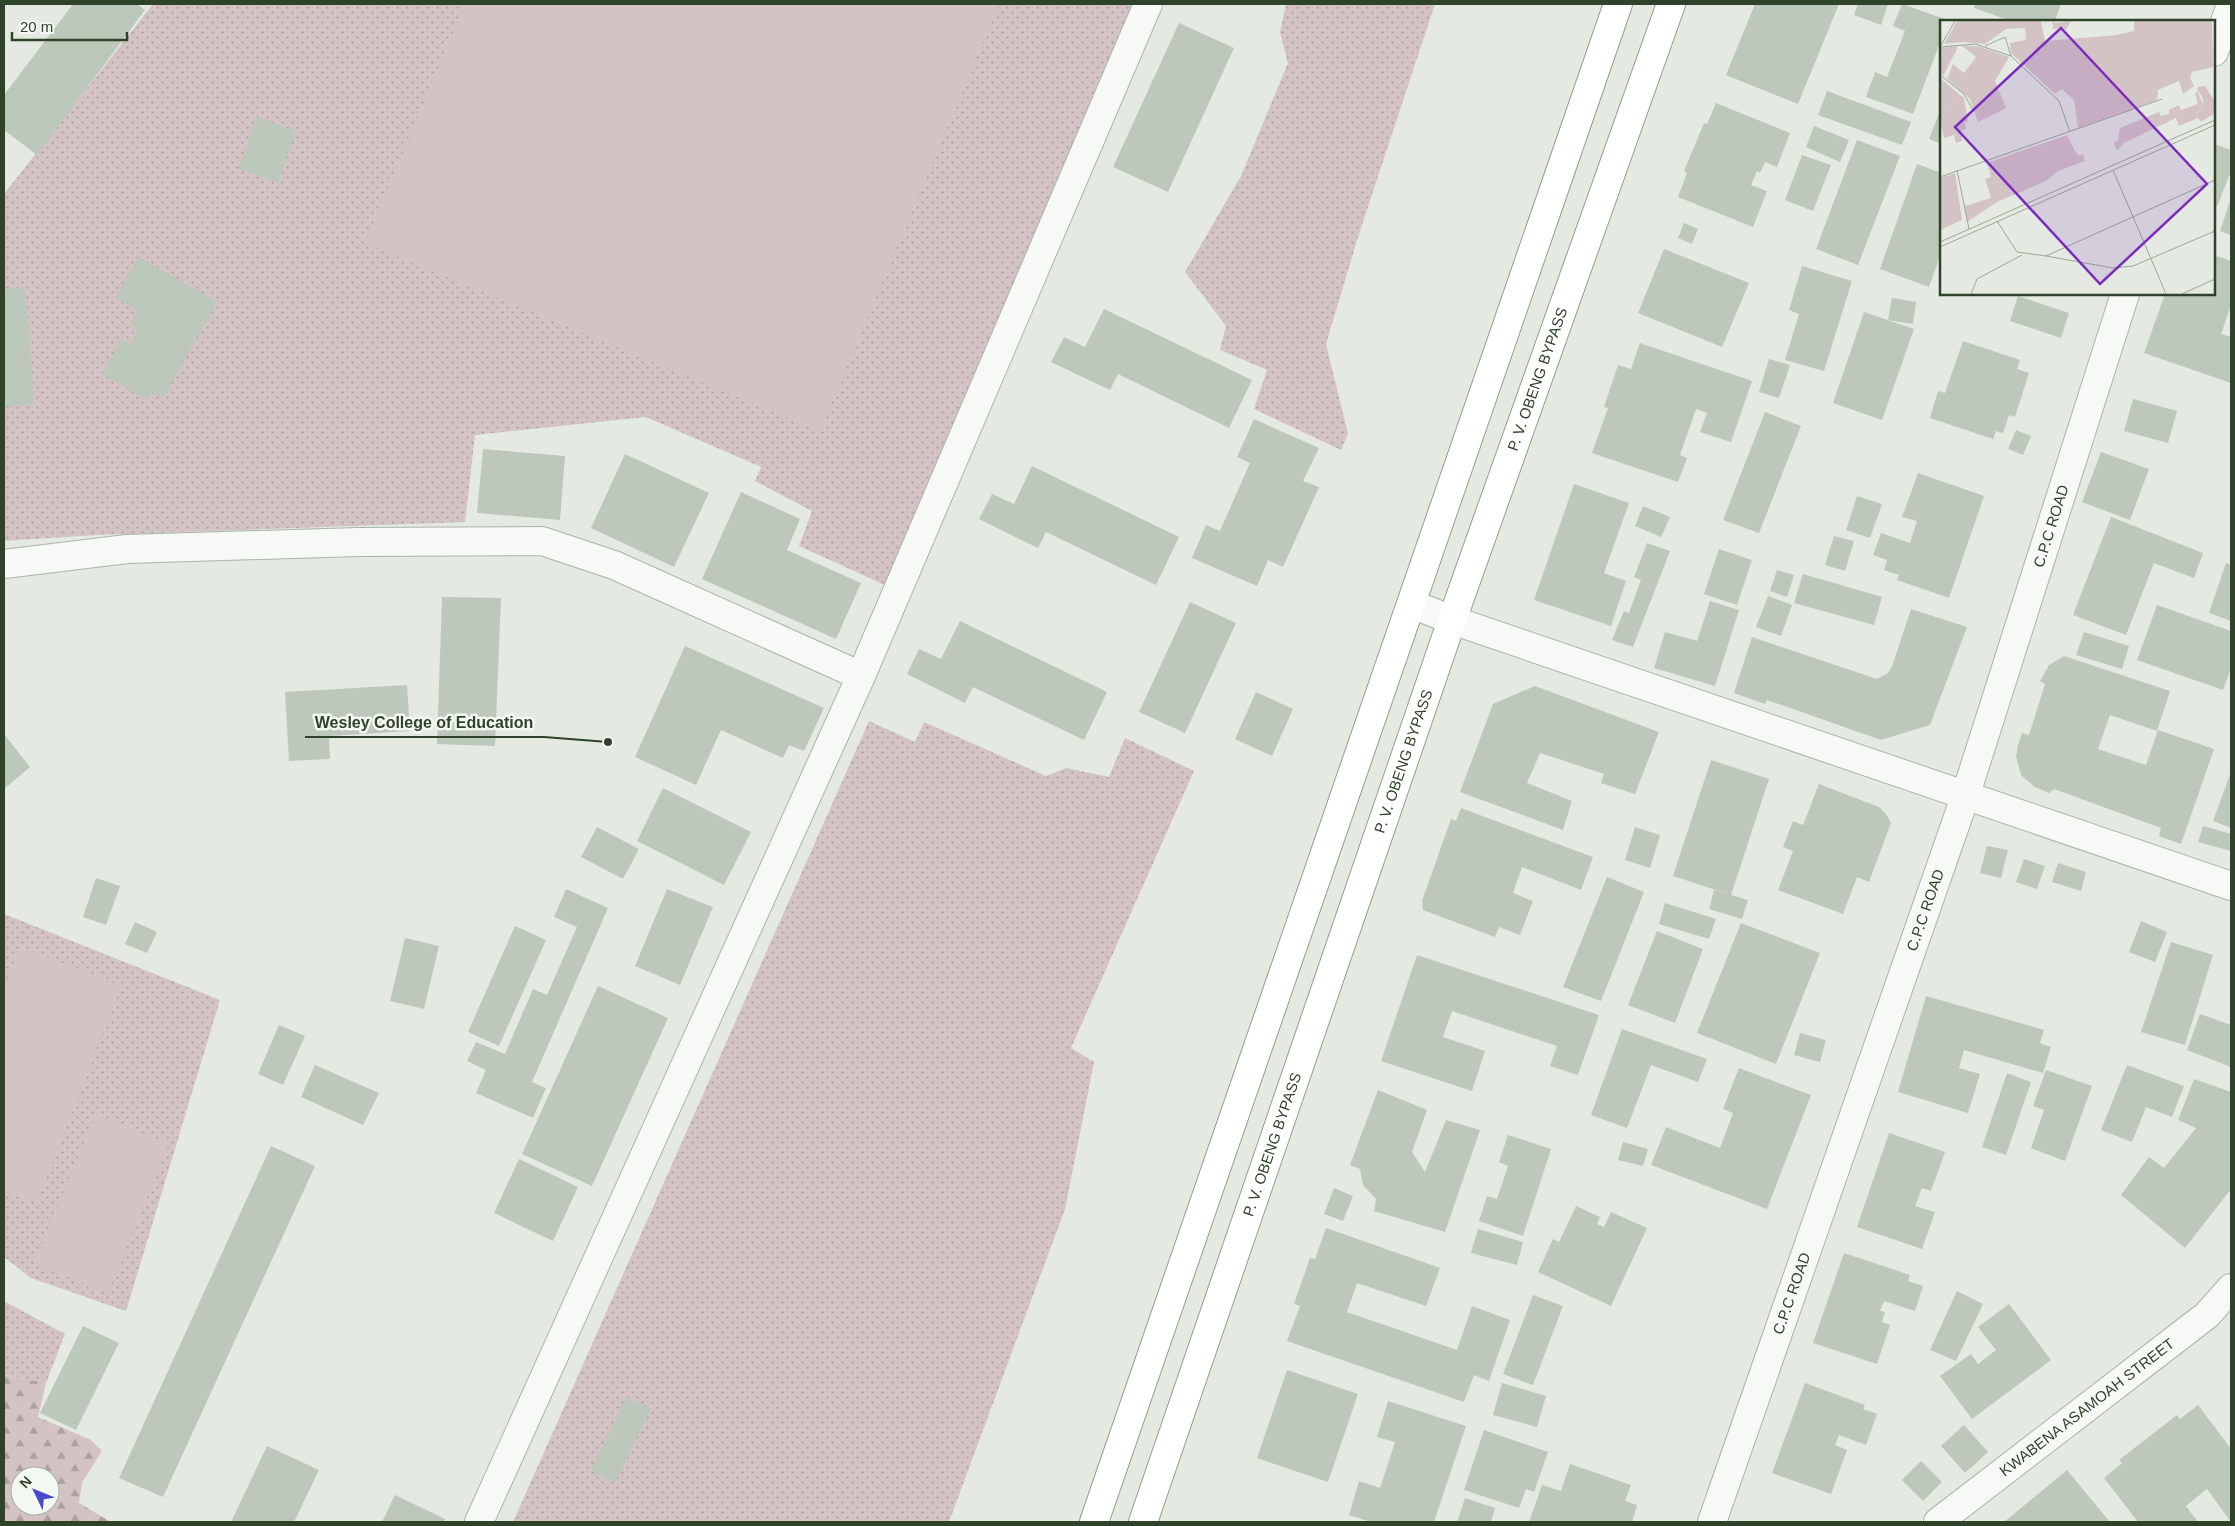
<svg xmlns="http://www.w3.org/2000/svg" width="2235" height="1526" font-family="Helvetica,sans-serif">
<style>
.grass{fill:url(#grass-dots)}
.forest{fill:url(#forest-firs);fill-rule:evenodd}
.park{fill:#d4c3c5}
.building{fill:#bcc8b9}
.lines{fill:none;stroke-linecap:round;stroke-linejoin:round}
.minor-casing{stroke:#aab5a7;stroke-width:30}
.highway-casing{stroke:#8fa189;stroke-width:30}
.minor{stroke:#f6f9f5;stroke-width:28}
.highway{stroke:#fff;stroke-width:28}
.labels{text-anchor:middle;stroke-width:5;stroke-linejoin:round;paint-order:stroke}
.street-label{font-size:15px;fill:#2f432a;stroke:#f3f8f2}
.inset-road{fill:none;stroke:#9ca798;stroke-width:1}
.view{fill:#7b2cbf;fill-opacity:0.15;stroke:#7b2cbf;stroke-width:2.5}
.inset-edge{fill:none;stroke:#2f432a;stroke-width:2.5}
.leader{fill:none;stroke:#2f432a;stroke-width:2}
.callout-dot{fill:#2f432a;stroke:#f3f8f2;stroke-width:2}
.callout-label{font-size:16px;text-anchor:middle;font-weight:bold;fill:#2f432a;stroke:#f3f8f2;stroke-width:5;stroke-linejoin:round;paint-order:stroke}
</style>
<defs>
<pattern id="grass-dots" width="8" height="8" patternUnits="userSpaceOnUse" patternTransform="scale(1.25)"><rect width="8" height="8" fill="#d4c3c5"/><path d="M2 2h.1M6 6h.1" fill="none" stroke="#aca0a0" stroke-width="1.8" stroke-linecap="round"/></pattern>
<pattern id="forest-firs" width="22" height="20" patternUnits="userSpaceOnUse" patternTransform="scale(1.25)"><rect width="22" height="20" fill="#d4c3c5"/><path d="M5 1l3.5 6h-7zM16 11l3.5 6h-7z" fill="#aca0a0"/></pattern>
</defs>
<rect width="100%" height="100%" fill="#e4eae2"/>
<path class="grass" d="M153,4H1138L887,586L799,546L812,511L755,481L761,467L646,417L475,435L465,522L97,535L4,541V194Z
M1286,4H1435L1358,237L1326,344L1348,434L1341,450L1254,409L1267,370L1220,350L1226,326L1185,272L1241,176L1288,63L1280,32Z
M869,721L915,742L924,722L1046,776L1066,768L1109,777L1125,738L1194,771L1071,1048L1094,1062L1065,1209L949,1522H513Z
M4,914L220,1000L126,1311L31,1278L4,1257Z
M4,1301L65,1334L46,1383L4,1375Z"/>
<path class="forest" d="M4,1375L46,1383L38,1417L91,1440L102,1451L82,1483L79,1503L111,1522H4ZM20,1476H50V1506H20Z"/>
<path class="park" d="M465,4H999L820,431L365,243Z
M20,947L121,986L37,1203L4,1191V988Z
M96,1114L169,1144L108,1293L34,1263Z"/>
<path class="building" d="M73,4H137L145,10L37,155L4,130V95Z
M1755,4H1839L1798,104L1726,75Z
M1858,4H1888L1881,25L1854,15Z
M1902,4L1950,21H1941V40L1913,114L1866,97L1875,72L1887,77L1905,31L1893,26Z
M1975,4H2061L2055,21H2011L1974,8Z
M1179,23L1234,48L1168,192L1113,167Z
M1827,91L1911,122L1902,145L1818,115Z
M1716,103L1790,133L1777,167L1765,162L1760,173L1757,171L1751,185L1767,191L1753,227L1678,197L1687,173L1684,171L1704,123L1707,124Z
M1941,108V144L1929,139Z
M256,117L296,131L278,183L239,169Z
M1814,126L1849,140L1840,162L1806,147Z
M1857,140L1900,156L1858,265L1816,249Z
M2214,144L2231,150V171L2217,207L2214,205Z
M1802,155L1831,165L1813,211L1785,200Z
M1917,164L1941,173V253L1929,287L1880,269Z
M2231,198V235L2220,231Z
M1684,223L1698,229L1692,244L1678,238Z
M1664,249L1749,283L1722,347L1638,313Z
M2214,255L2231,261V305L2221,334L2231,337V383L2144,353L2165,294H2214Z
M139,257L217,302L163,398L153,392L148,400L102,374L121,339L130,344L138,329L130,324L138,310L115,298Z
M1802,266L1852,281L1824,371L1785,360L1799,314L1789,310Z
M25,287L34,404L4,407V289Z
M2018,296L2069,313L2061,338L2010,321Z
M1892,298L1916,302L1913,324L1888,320Z
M1104,309L1252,380L1229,428L1118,374L1110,390L1051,362L1064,337L1085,347Z
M1864,312L1914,329L1882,420L1833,403Z
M1963,341L2020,360L2017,369L2029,373L2015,417L2009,415L2003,433L1996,431L1993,439L1930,418L1938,391L1945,393Z
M1640,343L1752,381L1731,442L1700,432L1707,413L1696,409L1680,455L1687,458L1678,482L1592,453L1608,408L1604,407L1618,365L1631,369Z
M1769,359L1790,365L1779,398L1759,392Z
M2133,399L2177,411L2168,443L2124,431Z
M1765,412L1801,426L1759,533L1723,520Z
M1254,419L1319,448L1303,481L1319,487L1283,567L1268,560L1257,586L1192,558L1206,525L1220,531L1250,463L1237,457Z
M2016,430L2031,436L2023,455L2008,449Z
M483,449L565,456L560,520L477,513Z
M2101,452L2149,469L2130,520L2082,502Z
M625,454L709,493L674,567L591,528Z
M1032,466L1179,537L1156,585L1046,532L1038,548L979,519L992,494L1014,504Z
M1918,473L1984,496L1949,598L1897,580L1899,575L1884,570L1887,560L1873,555L1881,533L1910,543L1917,521L1902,517Z
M1574,484L1629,503L1604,573L1626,581L1611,626L1534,600Z
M741,492L800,519L787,550L861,583L836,639L702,579Z
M1857,496L1882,504L1870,538L1846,530Z
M1643,506L1670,517L1661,537L1635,526Z
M2111,517L2203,553L2194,578L2154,563L2126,635L2073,615Z
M1834,536L1854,541L1845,571L1825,565Z
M1647,543L1670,551L1633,647L1612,640L1624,611L1629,613L1641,580L1634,577Z
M1719,549L1752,560L1737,605L1704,594Z
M2226,563L2231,565V621L2209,613Z
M1777,570L1794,575L1787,597L1770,591Z
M1803,574L1882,597L1874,625L1794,603Z
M1768,596L1792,605L1781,636L1756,627Z
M442,597L501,598L495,746L437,744Z
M1710,601L1739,610L1715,686L1654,668L1665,632L1697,641Z
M1190,602L1236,623L1185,733L1139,712Z
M2157,605L2231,631V668L2223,690L2137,660Z
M1911,609L1967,627L1930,725L1881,740L1767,700L1765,704L1734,693L1752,637L1877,679L1888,673L1892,667Z
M960,621L1107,692L1084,740L973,687L965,703L907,674L919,649L941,659Z
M2084,632L2129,646L2122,669L2076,655Z
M685,646L824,708L804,751L789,745L783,758L721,730L696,785L635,757Z
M2064,656L2170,691L2157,731L2110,715L2098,749L2146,765L2158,730L2214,749L2181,844L2159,836L2161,828L2054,789L2049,793L2035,787L2021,775L2016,757L2018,745L2022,733L2029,735L2045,684L2040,681L2049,665Z
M407,685L410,731L329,736L330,759L289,761L285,692Z
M1535,686L1659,732L1635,794L1601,783L1604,774L1540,753L1527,783L1572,801L1563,830L1460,792L1493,704Z
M1256,692L1293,709L1272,756L1235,739Z
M4,734L30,767L4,789Z
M1711,760L1769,779L1731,895L1673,876Z
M2231,772V828L2213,821Z
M1819,784L1879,807L1886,814L1891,823L1869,882L1857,877L1843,914L1778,890L1793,851L1783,847L1793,821L1803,825Z
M663,788L751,832L724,885L637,841Z
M1461,808L1593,857L1581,890L1522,867L1513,893L1533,901L1520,935L1499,927L1495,937L1423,910L1422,901L1451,819L1456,821Z
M2203,826L2231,834V851L2198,842Z
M597,827L639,849L623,879L581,857Z
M1635,827L1660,835L1650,868L1625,860Z
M1987,846L2008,850L2001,878L1980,873Z
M2024,859L2045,866L2037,889L2016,882Z
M2058,863L2086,872L2081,891L2052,882Z
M1607,877L1644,892L1601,1001L1563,987Z
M96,878L120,886L106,925L83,917Z
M566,889L608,908L532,1082L546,1088L533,1118L476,1093L486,1070L467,1061L476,1042L505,1054L533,989L547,995L577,927L554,917Z
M667,889L713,907L680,985L635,966Z
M1714,890L1748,900L1742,919L1709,909Z
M1665,903L1716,919L1709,939L1659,924Z
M2141,921L2167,932L2155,962L2129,952Z
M135,922L157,932L147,953L125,944Z
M1741,923L1820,953L1776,1064L1697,1033Z
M515,926L546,940L499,1046L468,1032Z
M1657,931L1703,949L1675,1023L1628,1005Z
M405,938L439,946L424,1009L390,1001Z
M2171,942L2213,955L2185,1045L2141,1032Z
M1417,955L1599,1015L1578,1075L1550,1066L1557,1046L1452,1011L1443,1037L1485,1051L1472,1091L1381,1061Z
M598,986L668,1018L592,1186L522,1154Z
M1926,996L2044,1030L2040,1043L2051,1047L2043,1073L1964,1050L1959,1068L1980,1074L1968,1113L1898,1092Z
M2200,1014L2231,1025V1067L2187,1050Z
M279,1025L305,1036L283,1085L258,1074Z
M1622,1029L1707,1059L1698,1082L1651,1065L1627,1128L1591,1115Z
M1800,1033L1826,1040L1820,1062L1794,1055Z
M315,1065L379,1093L363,1125L301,1097Z
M2127,1065L2184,1086L2172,1117L2146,1107L2132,1142L2101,1130Z
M1739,1068L1811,1095L1767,1209L1651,1165L1666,1127L1720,1148L1733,1113L1723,1109Z
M2046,1070L2092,1086L2065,1161L2031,1148L2044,1110L2033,1106Z
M2007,1073L2031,1082L2006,1155L1982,1147Z
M2194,1079L2231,1092V1189L2185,1248L2121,1195L2149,1157L2164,1168L2196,1128L2178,1120Z
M1378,1090L1427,1110L1412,1152L1425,1172L1446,1120L1480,1130L1445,1232L1374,1211L1376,1199L1363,1185L1360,1169L1350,1165Z
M1889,1133L1945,1152L1931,1191L1922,1188L1915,1206L1935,1212L1922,1249L1857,1227Z
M1508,1135L1551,1149L1523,1236L1479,1221L1487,1196L1497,1199L1508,1166L1499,1162Z
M1623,1142L1648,1149L1643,1166L1618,1160Z
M271,1146L315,1166L163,1497L119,1478Z
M519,1159L578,1187L553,1241L494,1213Z
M1334,1188L1353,1196L1343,1221L1324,1214Z
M1576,1206L1600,1217L1597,1224L1604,1227L1611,1212L1647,1228L1611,1306L1538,1272L1553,1239L1559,1242Z
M1326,1228L1440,1268L1426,1306L1357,1283L1347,1312L1457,1350L1472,1306L1510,1320L1489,1381L1474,1375L1464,1402L1287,1341L1300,1306L1294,1304L1310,1258L1315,1259Z
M1478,1229L1523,1242L1517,1265L1471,1253Z
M1844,1253L1910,1275L1908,1281L1923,1286L1915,1311L1884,1301L1880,1311L1885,1312L1882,1322L1890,1325L1877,1364L1813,1343Z
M1957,1291L1983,1304L1956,1361L1930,1350Z
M1533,1295L1563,1306L1533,1385L1503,1374Z
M2009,1304L2051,1360L1972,1419L1940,1376L1971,1354L1978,1364L1996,1350L1978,1327Z
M83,1326L119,1343L76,1430L40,1413Z
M1287,1370L1358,1394L1328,1482L1257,1458Z
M1502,1383L1546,1396L1537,1427L1493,1415Z
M1805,1383L1865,1405L1863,1409L1877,1414L1866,1445L1839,1435L1835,1445L1847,1450L1831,1494L1772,1473Z
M626,1397L651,1408L615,1483L591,1471Z
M1388,1401L1466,1426L1434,1522H1371L1349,1515L1359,1481L1380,1488L1395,1442L1377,1437Z
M2198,1405L2231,1449V1522L2207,1489L2186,1506L2198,1522H2138L2104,1478L2122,1463L2119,1460L2177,1415L2180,1419Z
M1964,1425L1988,1452L1965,1473L1941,1446Z
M1484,1430L1548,1452L1534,1492L1526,1489L1519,1508L1464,1490Z
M267,1446L319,1470L294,1522H231Z
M1921,1461L1942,1482L1923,1501L1902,1480Z
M1570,1464L1631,1485L1625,1501L1637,1505L1632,1522H1529L1542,1485L1561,1491Z
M2067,1470L2110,1522H2004Z
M395,1495L445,1519L443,1522H382Z
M1465,1498L1495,1508L1491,1522H1457Z"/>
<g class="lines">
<g class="minor-casing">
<g id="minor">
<path d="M2214,52L2231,5"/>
<path d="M4,564L127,549L358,542L542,541L614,565L861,676"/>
<path d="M1412,604L1452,620L2231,886"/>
<path d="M479,1522L861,676L1148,4"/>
<path id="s1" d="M1712,1522L1965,797L2125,294"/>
<path id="s2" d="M1938,1522L2207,1315L2231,1288"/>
</g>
</g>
<g class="highway-casing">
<g id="highway">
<path d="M1094,1522L1618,4"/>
<path id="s3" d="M1143,1522L1452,620L1671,4"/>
</g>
</g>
<use href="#minor" class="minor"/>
<use href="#highway" class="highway"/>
</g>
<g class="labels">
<g class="street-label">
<text dy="5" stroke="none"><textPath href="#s3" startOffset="1209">P. V. OBENG BYPASS</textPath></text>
<text dy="5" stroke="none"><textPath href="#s1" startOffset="1052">C.P.C ROAD</textPath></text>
<text dy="5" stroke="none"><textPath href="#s3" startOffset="804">P. V. OBENG BYPASS</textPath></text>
<text dy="5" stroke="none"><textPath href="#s1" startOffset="648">C.P.C ROAD</textPath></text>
<text dy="5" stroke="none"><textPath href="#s3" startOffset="399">P. V. OBENG BYPASS</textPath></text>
<text dy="5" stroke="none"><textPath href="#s1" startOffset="242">C.P.C ROAD</textPath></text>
<text dy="5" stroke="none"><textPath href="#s2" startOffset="188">KWABENA ASAMOAH STREET</textPath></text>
</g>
</g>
<g transform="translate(1940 20)">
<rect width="275" height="275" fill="#e4eae2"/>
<path d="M17,1H101L105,21L176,15L194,11V1H272L273,47L252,52L250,58L254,66L243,74L239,61L229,65L218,70L217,80L138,108L134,80L122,69L115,74L71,33L70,23L86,20L85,8L66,9L45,24L23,22L4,24ZM21,25L41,27L69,37L55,61L66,88L38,102L30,79L7,59L13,44L24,53L36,37ZM17,26V29L3,56L0,54V28ZM0,58L20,75L0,100ZM258,72L263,85L256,94L258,98L239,106L236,98L184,123L177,131L174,122L178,120L180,108L219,92L221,96L229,94V90L239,85L241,90L258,84L255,73ZM127,115L135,131L139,136L143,134L145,141L118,151L106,161L57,182L27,202L25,186L51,178L45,159L51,157L47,143ZM15,153L22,200L0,210V158Z" fill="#d4c3c5"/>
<path d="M113,1L115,3L131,1L126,10L123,8L113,9ZM265,66L275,82V93L261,102L256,95L263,85V78L257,70L258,67ZM20,75L24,78L28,101L25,103L26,109L21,111L22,121L16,123L14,115L4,118L0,100Z" fill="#d4c3c5"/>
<path d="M233,1H270V39L233,40ZM214,17L231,61L145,93L128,49ZM0,63L17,76L0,98ZM56,71L60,81L40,89L36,79Z" fill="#d4c3c5"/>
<path class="inset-road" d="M45,26L65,17L71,36M0,27L35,24L71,36L119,81L130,112M0,27L15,1M0,55L24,74L33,90M17,150L29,209M173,150L226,274M0,157L222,79M57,201L77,232L106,236L275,160M0,222L275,100M0,227L275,105M106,236L173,248L193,246L275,211M31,274L37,259L82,235M242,274L275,259"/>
<path class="view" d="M121,8L267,164L160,264L15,107Z"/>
<rect width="275" height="275" class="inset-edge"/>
</g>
<path class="leader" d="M608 742L544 737H305"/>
<circle class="callout-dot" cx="608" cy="742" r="5"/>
<g class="callout-label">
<text x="424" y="728">Wesley College of Education</text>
</g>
<rect width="2235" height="1526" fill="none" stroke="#2f432a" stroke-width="10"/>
<g transform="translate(35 1491) rotate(313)"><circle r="24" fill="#f3f8f2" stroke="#a5b0a2"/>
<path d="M0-4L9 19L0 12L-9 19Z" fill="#4a48ce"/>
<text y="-8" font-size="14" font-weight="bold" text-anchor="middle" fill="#2f432a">N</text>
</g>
<path d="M12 32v8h115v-8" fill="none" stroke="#2f432a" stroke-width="2.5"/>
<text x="20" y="32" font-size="15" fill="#2f432a" stroke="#f3f8f2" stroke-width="4" paint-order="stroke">20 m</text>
</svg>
